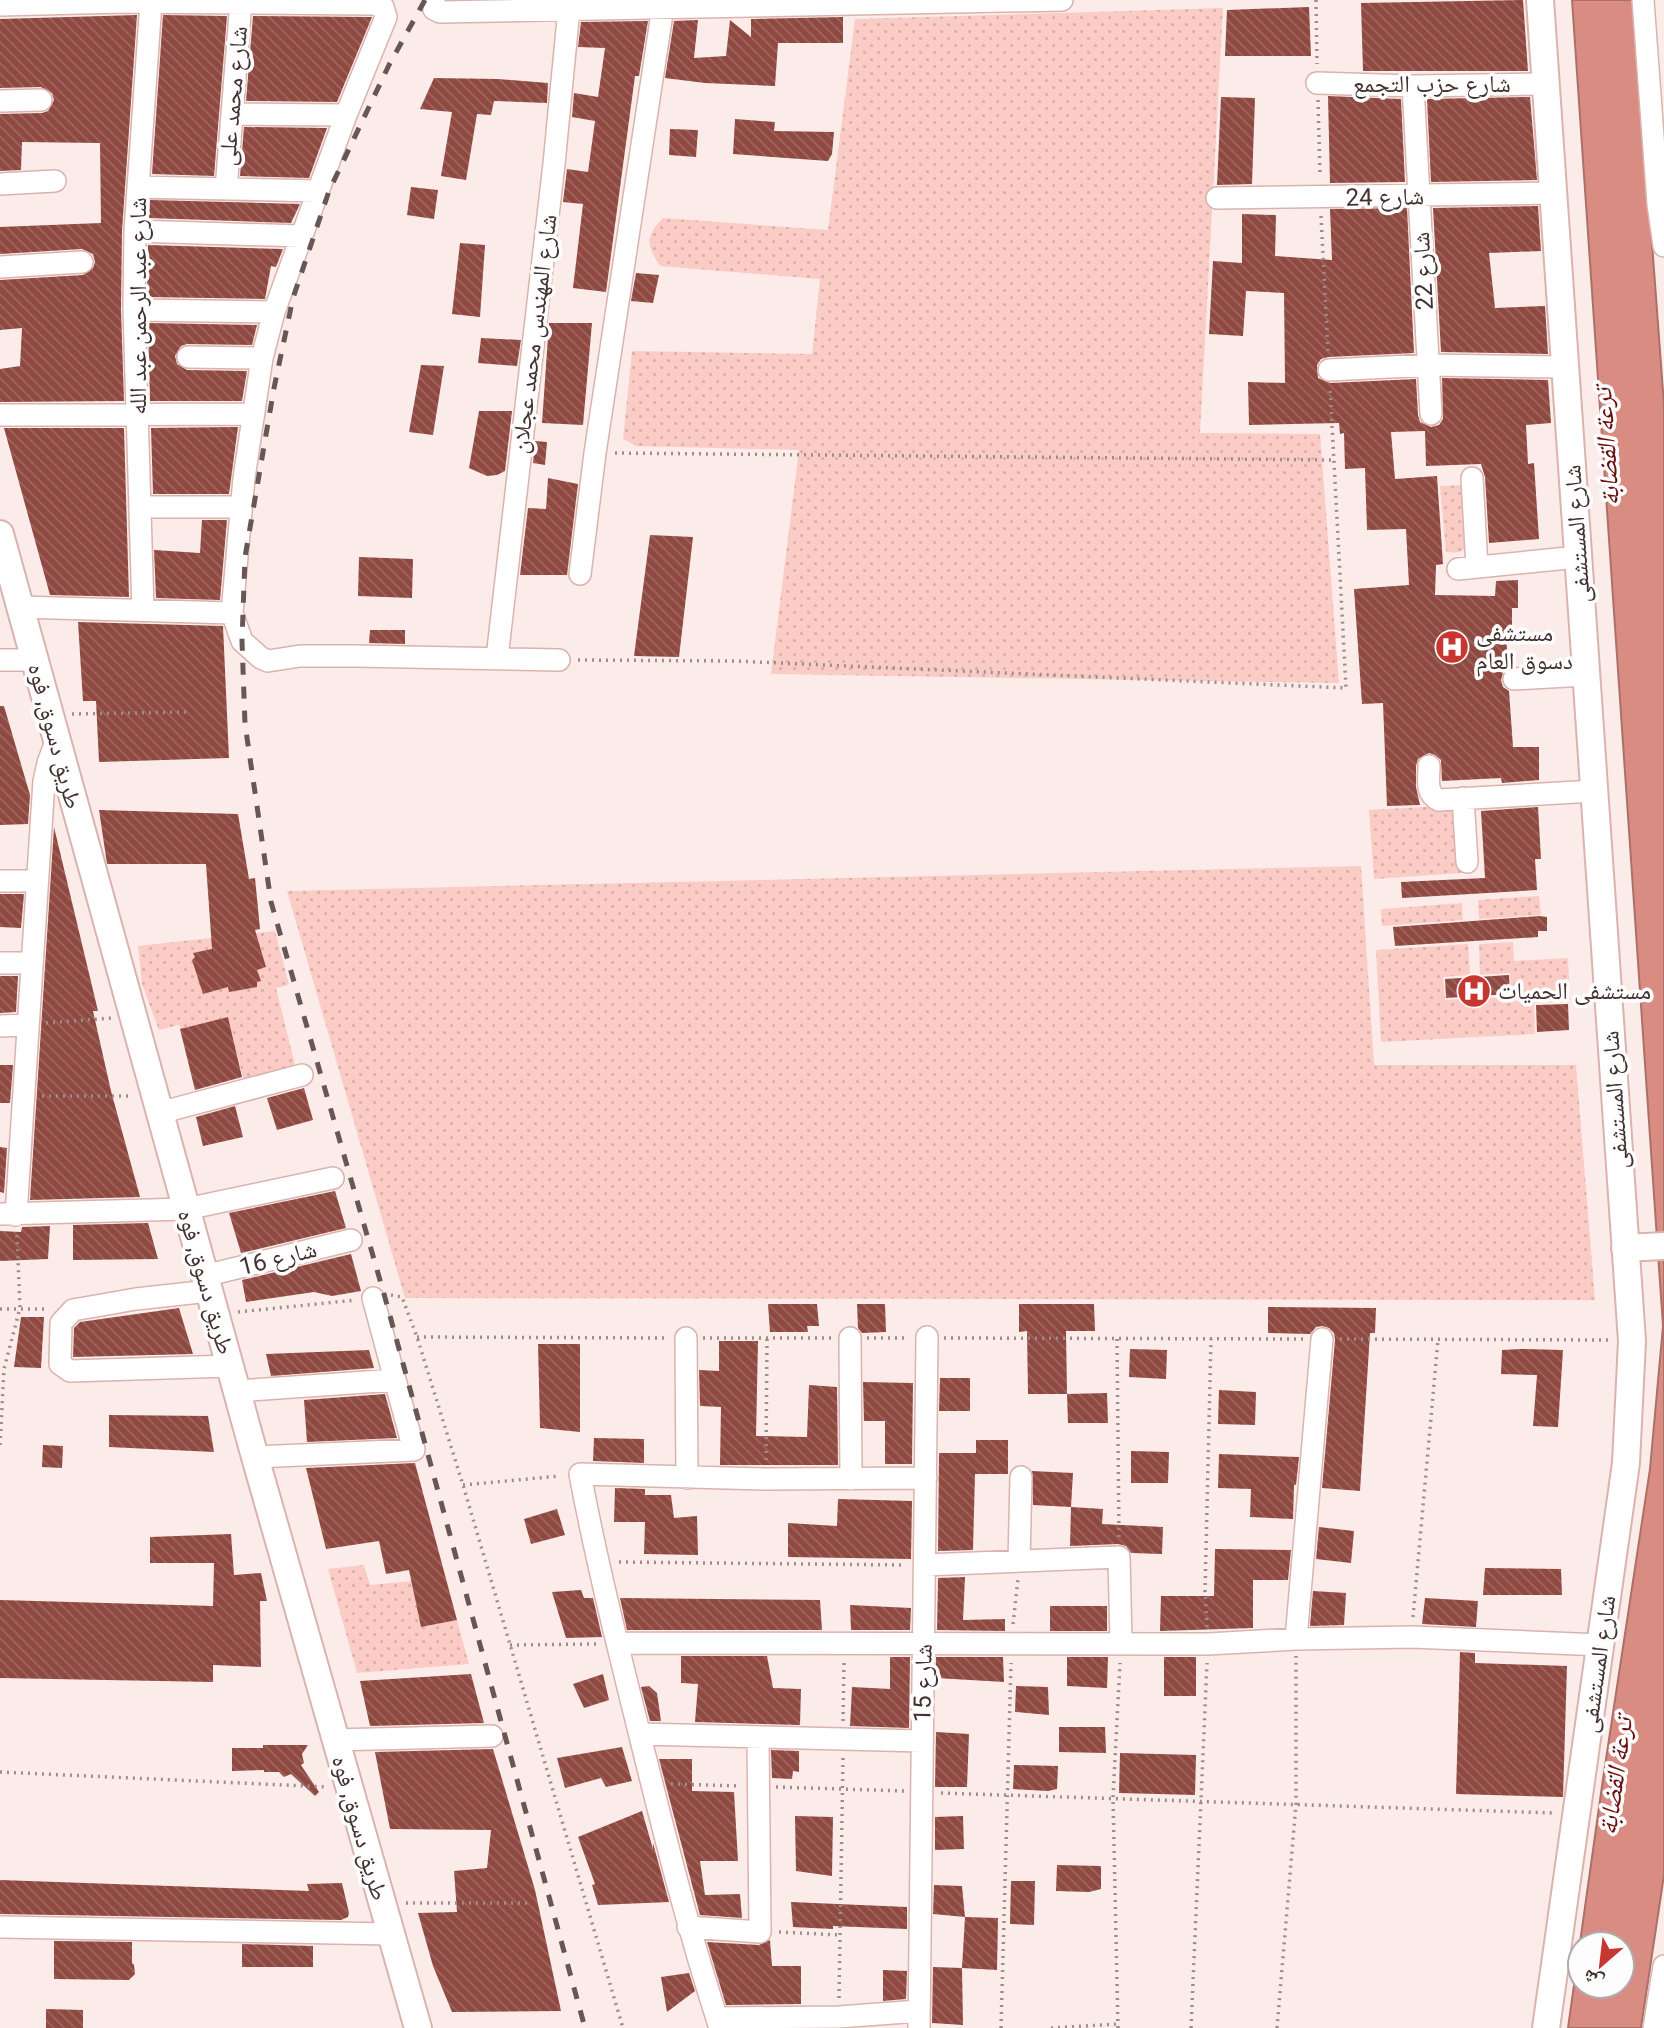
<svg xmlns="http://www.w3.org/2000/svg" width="1664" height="2028" font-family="Roboto,'Noto Naskh Arabic',sans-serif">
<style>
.green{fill:url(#green-dots)}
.water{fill:#d98c82;stroke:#ab7169;stroke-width:2;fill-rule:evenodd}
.building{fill:url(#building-back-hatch)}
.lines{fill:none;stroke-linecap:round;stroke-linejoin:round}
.minor-casing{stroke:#dab3ae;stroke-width:24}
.major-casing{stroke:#dab3ae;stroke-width:30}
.path{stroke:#9d8d8a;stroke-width:3.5;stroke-dasharray:2 5;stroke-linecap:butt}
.minor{stroke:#fff;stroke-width:21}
.major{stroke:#fff;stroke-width:26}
.rail{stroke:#665654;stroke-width:5;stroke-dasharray:12 12;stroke-linecap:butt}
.labels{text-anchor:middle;stroke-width:7;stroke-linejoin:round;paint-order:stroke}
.street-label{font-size:24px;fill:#41312f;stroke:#fdfdfd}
.poi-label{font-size:24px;fill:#41312f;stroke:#fdfdfd;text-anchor:start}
.water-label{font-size:26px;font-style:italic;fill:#6b0e0d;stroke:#fdfdfd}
</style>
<defs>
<pattern id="green-dots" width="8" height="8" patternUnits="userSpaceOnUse" patternTransform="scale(1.75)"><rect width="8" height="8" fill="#fbccc5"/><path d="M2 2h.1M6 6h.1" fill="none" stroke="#d8b0aa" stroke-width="1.8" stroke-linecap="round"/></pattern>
<pattern id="building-back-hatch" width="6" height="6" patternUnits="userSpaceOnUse" patternTransform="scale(1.75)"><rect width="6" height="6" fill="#8f4941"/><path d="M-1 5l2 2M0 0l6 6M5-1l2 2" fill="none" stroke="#9d6761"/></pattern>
</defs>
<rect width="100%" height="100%" fill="#fcece9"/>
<path class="green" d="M1223,8L1200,433L1320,434L1339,683L771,674L799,450L636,446L623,439L632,351L812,354L820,279L660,266C646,244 645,237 663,218L828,230L855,19Z
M1465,485L1469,545C1462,553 1456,553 1446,552L1440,486Z
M1457,805L1461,873L1374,879L1369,810Z
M1361,866L1374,1065H1576L1595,1300L405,1298L287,891Z
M1539,896L1541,915L1479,919L1478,900Z
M1462,903L1463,920L1382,926L1381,909Z
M275,931L289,985L276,988L296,1069L244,1082L228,1017L180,1029L179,1025L159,1030L142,984L138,946Z
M1513,942L1514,961L1568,958L1570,1000L1534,1003L1535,1034L1381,1042L1376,950L1468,944L1470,975L1443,977L1445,1000L1511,997L1510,973L1480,975L1479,944Z
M364,1565L370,1585L412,1581L421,1627L457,1620L469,1664L357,1673L328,1569Z"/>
<path class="water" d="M1572,0H1634L1664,405V1875L1641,2028H1568L1603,1779L1650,1469L1663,1326ZM1580,1944H1622V1986H1580Z"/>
<path class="building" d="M1523,0L1528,71H1363L1361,3Z
M1309,7L1311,56H1225L1227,10Z
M137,15L122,231L121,310L124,401L0,402V369L20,366L22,328L0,330V280L83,275L93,268L95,262L93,254L82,249L0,254V227L101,223L100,143L22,142L21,170L0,171V114L42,113L48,111L54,100L52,93L41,87L0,88V19Z
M163,15L227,16L214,176L152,174Z
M253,16L372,17L337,102L246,101Z
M843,17V43H778L775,86L705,83L665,78L674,21L698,20L694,58L726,56L730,20L751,37V19Z
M648,21L639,76H635L606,292L573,288L583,204L563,202L567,169L588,172L595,121L572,117L574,93L598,97L605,48L578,47L581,22Z
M434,78L498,79L548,83L547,103L494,101L491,115L477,114L466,180L441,176L452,112L420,109Z
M1328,96L1401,99L1405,182L1330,183Z
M1221,97L1255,98L1252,184L1217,185Z
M1530,97L1537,180L1431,182L1427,99Z
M735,119L775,122L774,131L834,132L832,154L828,161L733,154Z
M244,127L327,128L309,178L240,176Z
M670,129L698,130L696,157L669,155Z
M411,187L438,190L434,219L407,215Z
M150,200L300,204L291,223L149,218Z
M1538,206L1541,251L1489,253L1495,308L1545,306L1548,354L1441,352L1433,208Z
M1407,208L1414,353L1328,357L1321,359L1317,365L1318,378L1330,383L1416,379L1418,415L1420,422L1431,427L1439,425L1443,419L1442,378L1548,380L1551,423L1526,425L1528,464L1534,463L1539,539L1489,543L1485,477L1481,464L1426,466L1425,431L1391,432L1395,479L1437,476L1443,564L1436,565L1435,595L1495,596L1496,581L1518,580V608H1512V631H1506L1508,668L1503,673L1501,680L1503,687L1509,691L1513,747H1539V780L1502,783L1501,778L1442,781L1441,760L1435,755L1429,753L1418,759L1416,766V787L1420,805L1387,806L1383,703L1362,704L1354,589L1409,585L1406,529L1367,530L1365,468L1345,469L1344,433L1340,434L1339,423L1249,425L1248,382L1285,383L1284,293L1246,291L1243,336L1209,334L1213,261L1242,263V214L1276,215L1275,256L1332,260L1330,209Z
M460,243L485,245L480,317L452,314Z
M148,245L283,249L276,267L271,266L265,299L147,297Z
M636,273L659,275L653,303L631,301Z
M148,323L257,325L252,345L187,344L181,346L175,356L177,364L187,370L247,371L242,401H150Z
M549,323H592L583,425L542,423Z
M481,338L521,340L517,366L478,363Z
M421,365L444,366L433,435L409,432Z
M479,411H512L505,471L497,475L487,476L469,468Z
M238,427L229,494H153L151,428Z
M4,428H124L129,597L50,595Z
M535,441L547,442L545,465L533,463Z
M548,478L578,484L567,575H520L528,508L546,509Z
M202,520H227L220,600L156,598L154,550L200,553Z
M650,535L693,537L679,657L634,656Z
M359,557L413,559L412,598L358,596Z
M78,622L223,626L229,758L99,762L96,701H83Z
M370,630H405V644L369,643Z
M0,706H4L30,795L28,824L0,825Z
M1538,807L1541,859H1535L1537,890L1402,898L1401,882L1485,878L1481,811Z
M99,810L238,814L249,879L255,878L260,929L255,930L266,967L257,970L261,981L257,982V987L229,992L228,987L203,994L192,960L195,957L193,953L212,949L206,864H107Z
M54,827L98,1011H93L111,1091L140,1197L30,1200Z
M0,894H24L21,928L0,927Z
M1539,916L1547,917V931H1538V937L1395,946L1393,927Z
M1509,975L1510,994L1446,998L1445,979Z
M0,976H18L16,1012L0,1013Z
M1568,1004L1569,1030L1537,1032L1536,1005Z
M228,1017L242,1077L195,1090L180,1029Z
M0,1065H13L10,1103H0Z
M304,1088L313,1120L277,1130L267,1098Z
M235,1106L243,1137L203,1146L196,1117Z
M0,1147L7,1148L4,1193L0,1192Z
M335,1191L346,1228L241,1253L229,1213Z
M148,1223L158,1259L73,1260V1225Z
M50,1226L48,1259L0,1261V1231L21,1232L22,1227Z
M351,1254L361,1291L332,1296L314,1292L246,1302L242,1280Z
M768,1304H817L819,1326H807L808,1332H770Z
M857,1304H885L886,1332L862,1333L858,1328Z
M1019,1304H1094L1095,1331H1066L1067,1394H1028L1027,1331L1019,1332Z
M1268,1307L1376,1308L1375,1333H1370L1360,1491L1322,1488L1335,1340L1334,1333L1329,1328L1322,1326L1316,1327L1310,1334L1268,1333Z
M179,1308L193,1354L73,1357L74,1328L80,1322Z
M21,1317H44L41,1368L14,1367Z
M719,1341H758L756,1436L807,1437L809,1385L837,1387L838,1465H720L721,1407L700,1406L699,1370L719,1371Z
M538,1344H580V1432L540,1428Z
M1130,1349L1167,1350L1166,1379L1129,1377Z
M1521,1349L1563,1350L1558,1427L1533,1426L1537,1375L1501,1374L1502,1350Z
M369,1350L374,1368L271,1376L266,1354Z
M940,1378H970V1411H939Z
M863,1382L913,1383L912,1464H885V1421H864Z
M1219,1390L1256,1392L1255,1425L1218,1424Z
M1107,1393L1108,1423H1068L1067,1394Z
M385,1394L397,1438L307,1442L304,1400Z
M109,1415L208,1416L214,1452L109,1447Z
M594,1438L644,1439V1463L593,1461Z
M976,1440H1008V1474H975L973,1550L938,1551L939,1453H976Z
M43,1445L63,1446L62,1468L42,1467Z
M1131,1451L1169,1452L1168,1483H1131Z
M1219,1454L1299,1457L1296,1485H1294L1293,1519L1250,1517L1251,1489L1218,1488Z
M415,1463L457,1620L421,1627L409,1570L386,1574L379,1541L326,1549L306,1468Z
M1032,1471L1073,1473L1071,1507L1033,1505Z
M615,1488L645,1489V1495H671L674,1518L697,1516L698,1555L644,1554L645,1522H614Z
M838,1499L912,1501L911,1559L788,1557V1523L837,1526Z
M1071,1507L1103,1509L1102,1524L1163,1527L1162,1554L1131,1553L1126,1546L1118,1544L1070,1546Z
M557,1509L565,1535L531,1544L524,1519Z
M1319,1527L1354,1531L1351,1563L1316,1559Z
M231,1534L234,1575L261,1573L267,1601H260L261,1667L213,1665V1682L0,1678V1600L213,1606L214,1563H150V1537Z
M1215,1549L1291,1550L1288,1580H1253V1628L1160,1631L1161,1596H1214Z
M1485,1568L1561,1569L1562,1595H1483Z
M965,1577L963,1620L1005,1619V1631L937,1630L938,1578Z
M581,1590L584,1598H593L602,1637L566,1638L552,1592Z
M1313,1591L1346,1593L1344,1625L1310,1626Z
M620,1598L820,1600L822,1630H627Z
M1425,1598L1478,1601L1476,1627L1422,1624Z
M850,1605L911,1608L910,1630H851Z
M1050,1606H1107V1631H1050Z
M1460,1652L1475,1653V1663L1567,1666L1563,1797L1456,1794Z
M681,1656H767L773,1688L801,1689L800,1725L695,1722L698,1684L681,1683Z
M890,1657H910L909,1728L850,1726L852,1687L890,1689Z
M936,1657H1003L1004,1682L936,1678Z
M1067,1657H1108L1107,1688L1067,1686Z
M1164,1657H1196V1696H1164Z
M471,1674L484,1723L370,1726L360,1681Z
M603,1674L609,1700L584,1708L573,1684Z
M649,1686L657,1693L661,1721H650L641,1687Z
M1016,1686L1048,1687L1049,1715L1015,1712Z
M1059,1727H1105L1106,1753L1059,1752Z
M936,1732L969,1734L967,1787H935Z
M263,1745H308L302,1754L304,1763L301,1765L319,1792L315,1796L291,1774L284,1777L279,1772H264V1770L232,1771V1748H263Z
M622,1747L632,1781L606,1787L601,1778L565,1788L557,1758Z
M493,1749L535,1890L561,2011L452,2012L433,1966L418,1913L457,1912L454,1871L487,1868L491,1830L390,1829L375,1752Z
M771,1750L799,1751V1772L793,1771L792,1779L772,1778Z
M1120,1753L1196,1755L1195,1795L1119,1793Z
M659,1759H692V1791L734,1792L738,1861H700L705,1895L740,1894L742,1918L700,1915Z
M1014,1765L1058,1766L1057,1789L1048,1791L1013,1789Z
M642,1811L653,1849V1843L669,1902L598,1905L592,1885L595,1884L578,1837Z
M795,1816L833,1817L832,1876L796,1871Z
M963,1816L964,1849L935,1850V1817Z
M1057,1865L1101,1866V1889L1089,1892L1056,1891Z
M0,1880L309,1891L307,1884L342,1883L349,1913L348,1917L341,1920L0,1914Z
M1011,1881H1035L1034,1925L1010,1924Z
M934,1885L962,1886L965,1917L933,1914Z
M791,1902L907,1907V1929L833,1926V1929L793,1927Z
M965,1917L998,1918L997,1970L962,1968Z
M770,1940L772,1966H801V2004L726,2005L707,1942L759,1945Z
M54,1941L132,1942V1963L134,1965L135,1974L129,1980L54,1979Z
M242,1944L313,1946V1967H242Z
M933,1967L962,1968L963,2025L932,2023Z
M883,1970L907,1971L906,1999L883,2001Z
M689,1973L695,1991L667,2012L661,1977Z
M46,2009L83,2010V2028H46Z"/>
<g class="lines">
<g class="minor-casing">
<path id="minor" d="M434,0V9L440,12L1062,0
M1643,0L1658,204L1664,246
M0,5L123,2L373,4L383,7L386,17L346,115L274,312L262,358L244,478L232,613L242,641L261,658L268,661L300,656H356L559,660
M1317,83L1413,86L1546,84
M1413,86L1431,414
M0,101L41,100
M232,114L346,115
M0,184L55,181
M138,187L318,191
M226,189L241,2
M1217,198L1554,193
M135,231L301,236
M0,267L82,262
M134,310L274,312
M188,357L262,358
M1329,370L1429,365L1565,367
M0,415L254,414
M1472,478L1477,567
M140,507H241
M1458,569L1578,557
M580,574L595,453L663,7
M20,607L232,613
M143,610L134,310L135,231L151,2
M497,658L554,164L569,9
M0,660H34
M1514,679L1586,675
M1429,766C1429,779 1425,794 1439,800L1594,791
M1463,798L1467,862
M0,881H37
M0,963H32
M0,1026L26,1025
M159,1113L302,1075
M0,1214L186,1209L333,1178
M16,1215L44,781L48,763L56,741
M204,1276L351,1240
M209,1291L136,1299L73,1310L61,1323L60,1364L70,1371L230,1366
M686,1338L687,1478
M850,1338L851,1479
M237,1391L395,1380
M255,1457L414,1450L373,1298
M1019,1561L1021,1477
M925,1565L1119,1557L1121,1643
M1296,1639L1322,1339
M617,1643L1208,1644L1296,1639L1412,1637L1601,1645
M640,1734L922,1741
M334,1740L492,1736
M0,1927L391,1934
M688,1927L760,1932L758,1737
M717,2018L839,2017L919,2011
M720,2028C689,1933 665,1837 641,1740C619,1651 597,1564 580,1474L766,1479L926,1478
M919,2028L927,1337
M1654,2028L1664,1966"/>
</g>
<g class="major-casing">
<path id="major" d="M1540,0L1632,1341L1626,1463L1546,2028
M0,534L255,1457L418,2028
M1625,1248L1664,1246"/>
</g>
<path class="path" d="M1316,0L1317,64
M1318,100L1320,176
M1321,216L1328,351
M615,453L1334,460
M578,660L734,661L1346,688L1330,387
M72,714L189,712
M46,1023L112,1018
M42,1096H133
M391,1295L402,1297L417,1337L463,1485L623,2028
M0,1309H47
M238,1312L356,1300
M417,1337L667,1338
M703,1338H832
M867,1338H909
M944,1338L1304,1339
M1117,1339L1119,1538
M1340,1339L1612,1340
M0,1445L4,1369L20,1308L17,1235
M766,1460L767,1338
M463,1485L560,1476
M619,1562L905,1565
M1413,1617L1438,1340
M1013,1624L1018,1579
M1207,1627L1205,1592L1211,1339
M510,1645L597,1644
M843,1721L844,1663
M0,1772L328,1787
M671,1784L740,1786
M776,1787L905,1791
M941,1793L1555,1813
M406,1903H527
M779,1932L840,1935
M839,1998L843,1757
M1001,2028L1011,1663
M1051,2028L1118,2024
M1118,2028L1113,1798L1120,1663
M1191,2028L1207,1663
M1277,2028L1296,1804V1656"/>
<use href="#minor" class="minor"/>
<use href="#major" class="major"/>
<path class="rail" d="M425,0L389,65L329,191L293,298L274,388L245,557L242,641L245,724L271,902L384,1294L585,2028"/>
</g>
<defs>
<g id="hospital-disc" transform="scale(1.75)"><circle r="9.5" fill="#c53730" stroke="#fdfdfd"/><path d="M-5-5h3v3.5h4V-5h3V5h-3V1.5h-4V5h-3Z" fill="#fff"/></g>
</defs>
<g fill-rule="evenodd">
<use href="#hospital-disc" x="1452" y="647"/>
<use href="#hospital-disc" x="1474" y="991"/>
</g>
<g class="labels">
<g class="street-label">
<text x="1432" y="92">شارع حزب التجمع</text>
<text transform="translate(233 96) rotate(-85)" y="8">شارع محمد على</text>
<text transform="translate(1385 197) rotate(-1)" y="8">شارع 24</text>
<text transform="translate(1423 271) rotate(-93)" y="8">شارع 22</text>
<text transform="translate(138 306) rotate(-90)" y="8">شارع عبد الرحمن عبد الله</text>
<text transform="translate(534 334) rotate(-83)" y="8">شارع المهندس محمد عجلان</text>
<text transform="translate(1577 534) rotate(-94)" y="8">شارع المستشفى</text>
<text transform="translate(55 736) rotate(75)" y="8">طريق دسوق, فوه</text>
<text transform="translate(1615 1100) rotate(-94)" y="8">شارع المستشفى</text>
<text transform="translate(278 1258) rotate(-14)" y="8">شارع 16</text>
<text transform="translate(206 1282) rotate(74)" y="8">طريق دسوق, فوه</text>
<text transform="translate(1598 1664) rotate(-82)" y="8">شارع المستشفى</text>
<text transform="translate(923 1683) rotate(-89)" y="8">شارع 15</text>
<text transform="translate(360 1828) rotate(74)" y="8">طريق دسوق, فوه</text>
</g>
<g class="poi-label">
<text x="1476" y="641">مستشفى<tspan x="1476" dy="28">دسوق العام</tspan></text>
<text x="1498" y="999">مستشفى الحميات</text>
</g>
<g class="water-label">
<text transform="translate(1606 447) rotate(-94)" y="9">ترعة القضابة</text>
<text transform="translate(1615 1776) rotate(-82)" y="9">ترعة القضابة</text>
</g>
</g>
<g transform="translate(1601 1965) rotate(208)"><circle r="33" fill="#fdfdfd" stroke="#b2abab" stroke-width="2"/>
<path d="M0-5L12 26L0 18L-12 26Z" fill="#c53730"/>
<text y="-10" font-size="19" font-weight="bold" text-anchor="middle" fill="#41312f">ش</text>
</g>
</svg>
